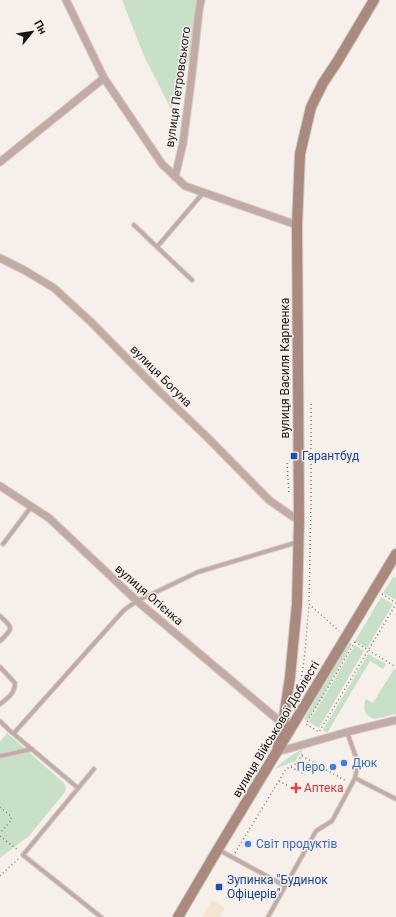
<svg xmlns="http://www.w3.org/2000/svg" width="396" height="917" font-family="Roboto,sans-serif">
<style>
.commercial{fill:#f4e4d2}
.green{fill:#c9e0c8}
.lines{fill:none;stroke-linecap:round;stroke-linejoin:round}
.lane-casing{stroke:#d3ccc7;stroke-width:5.5}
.street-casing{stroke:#d3ccc7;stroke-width:9}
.secondary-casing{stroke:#d3ccc7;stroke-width:12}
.path{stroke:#827c79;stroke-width:1.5;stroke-dasharray:1 3;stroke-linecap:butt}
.lane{stroke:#c2aba4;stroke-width:3.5}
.street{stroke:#c2aba4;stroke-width:7}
.secondary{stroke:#aa8a7f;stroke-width:10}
.transit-dot{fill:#1a4fb4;stroke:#f7efe9;stroke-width:1.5}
.shop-dot{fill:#3f7fe0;stroke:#f7efe9;stroke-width:1.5}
.health-dot{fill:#e0444e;stroke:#f7efe9;stroke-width:1.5}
.labels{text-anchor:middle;stroke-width:3;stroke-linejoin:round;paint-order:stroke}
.street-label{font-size:12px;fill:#181513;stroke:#f7efe9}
.transit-label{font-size:12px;fill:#164399;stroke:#f7efe9;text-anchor:start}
.shop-label{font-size:12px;fill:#366cbe;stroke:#f7efe9;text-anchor:start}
.health-label{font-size:12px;fill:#be3a42;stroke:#f7efe9;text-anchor:start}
</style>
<rect width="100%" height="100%" fill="#f7efe9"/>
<path class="commercial" d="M212,900L225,908L220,917H202Z"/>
<path class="green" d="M122,0H197L195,42L171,109L144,56Z
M393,577L396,578V600L383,593Z
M381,597L393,604L367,648L355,641Z
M349,642L352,644L319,703L307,721L304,719Z
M355,645L364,651L319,728L309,722Z
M368,654L386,664L383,669L370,661L327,733L323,730Z
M394,669L396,670V714L375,719C365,716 362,708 366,699L373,703Z
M7,733L64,783L66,787L65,792L29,836L0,858V742Z
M303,749L295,761L275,769C283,761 292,754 303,749Z"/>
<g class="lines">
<g class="lane-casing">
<path id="lane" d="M134,225L157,247
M192,280L157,247L203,193
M3,544L31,507
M0,616C14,629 13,628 0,641
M0,667L15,683C15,693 8,698 0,704
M0,721L9,730L78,788
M14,733L124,610L137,601L198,572L298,542
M0,756L32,749
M94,769L23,855L101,917
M355,778L396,799
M219,850L285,886
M268,917L316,831L332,821L355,778L358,763L347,732"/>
</g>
<g class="street-casing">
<path id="street" d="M66,0L104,78L162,164L185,186L297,225
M0,162L104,78
M175,177L183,143L192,74L199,10L201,0
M0,258L24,270L54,288L91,322L158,390L208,438L269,500L299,521
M0,486L49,518L137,601L283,724
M277,752L347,732L396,720"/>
</g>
<g class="secondary-casing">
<path id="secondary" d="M277,752L283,724L290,677L297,604L299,521L297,225L300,154L311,107L323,83L337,62L374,0
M178,917L218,849L396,554"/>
</g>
<path class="path" d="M311,404V502L309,604L339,631
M287,463L289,495
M382,594L396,603
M355,642L396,667
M355,642L306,724L319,732L396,604
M300,688L305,652L309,604
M302,756L346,781
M291,767L305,775
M279,781L294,789
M0,807L11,816V821L0,833
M0,836L19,851
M235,853L286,769L296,764L303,753
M0,876L18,859"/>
<use href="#lane" class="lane"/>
<use href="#street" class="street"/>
<use href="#secondary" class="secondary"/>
</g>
<g class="transit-dot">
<rect x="290" y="452" width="8" height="8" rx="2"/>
<rect x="215" y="883" width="8" height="8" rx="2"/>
</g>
<g class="shop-dot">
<circle cx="344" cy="763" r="4"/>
<circle cx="333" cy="767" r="4"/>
<circle cx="248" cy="844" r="4"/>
</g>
<path class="health-dot" d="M294 782h4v4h4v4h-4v4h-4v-4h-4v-4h4z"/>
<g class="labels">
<g class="street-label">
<text transform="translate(178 87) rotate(-82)" y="4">вулиця Петровського</text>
<text transform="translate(285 368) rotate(-90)" y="4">вулиця Василя Карпенка</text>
<text transform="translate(161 376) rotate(45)" y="4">вулиця Богуна</text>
<text transform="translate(149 595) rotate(41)" y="4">вулиця Огієнка</text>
<text transform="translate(276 729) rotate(-59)" y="4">вулиця Військової Доблесті</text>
</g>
<g class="transit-label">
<text x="302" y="460">Гарантбуд</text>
<text x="227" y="884">Зупинка "Будинок<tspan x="227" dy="14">Офіцерів"</tspan></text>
</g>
<g class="shop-label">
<text x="352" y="767">Дюк</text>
<text x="325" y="771" text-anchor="end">Перо</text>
<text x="256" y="848">Світ продуктів</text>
</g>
<g class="health-label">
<text x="304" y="792">Аптека</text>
</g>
</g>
<g transform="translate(32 32) rotate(60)" stroke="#f7efe9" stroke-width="3" paint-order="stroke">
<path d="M0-3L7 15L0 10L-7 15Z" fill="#181513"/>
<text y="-6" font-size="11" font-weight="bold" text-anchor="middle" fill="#181513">Пн</text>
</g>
</svg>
